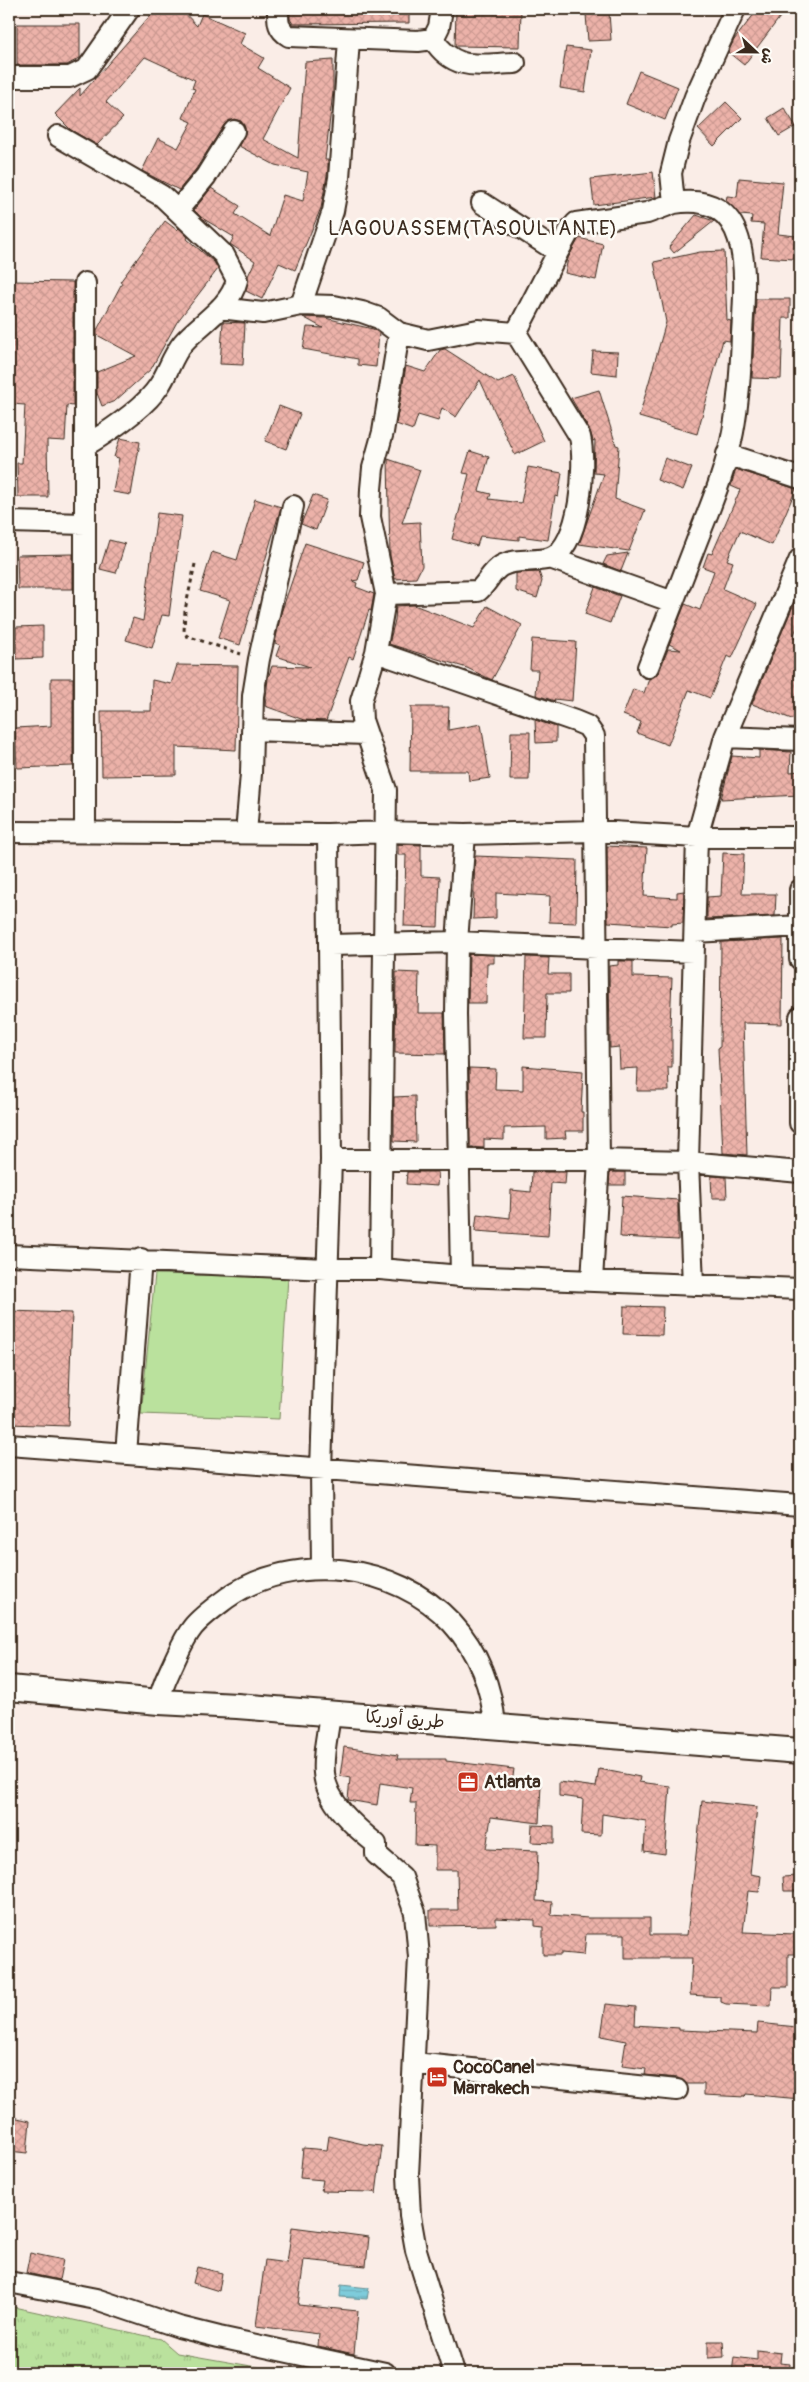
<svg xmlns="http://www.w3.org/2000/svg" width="809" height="2382" font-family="Pangolin,'Playpen Sans Arabic',sans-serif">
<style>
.park{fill:url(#park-tufts);stroke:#7a865e}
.pitch{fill:#bae19d;stroke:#7a865e}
.water{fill:url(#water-rules);stroke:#638b8f}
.building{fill:url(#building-cross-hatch);stroke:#3b2a1e}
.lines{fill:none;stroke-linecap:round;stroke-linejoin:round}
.minor-casing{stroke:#3b2a1e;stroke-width:24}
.tertiary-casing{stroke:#3b2a1e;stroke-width:28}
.path{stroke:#3b2a1e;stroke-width:3;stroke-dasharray:4 4;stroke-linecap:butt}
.minor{stroke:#fdfcf7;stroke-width:20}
.tertiary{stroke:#fdfcf7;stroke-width:24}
.labels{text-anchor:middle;stroke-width:5;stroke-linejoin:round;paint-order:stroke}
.street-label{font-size:18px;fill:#3b2a1e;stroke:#fdfcf7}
.poi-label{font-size:18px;font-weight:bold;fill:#3b2a1e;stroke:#fdfcf7;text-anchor:start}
.quarter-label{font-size:20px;letter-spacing:1px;fill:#3b2a1e;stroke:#fdfcf7}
</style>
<defs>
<pattern id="park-tufts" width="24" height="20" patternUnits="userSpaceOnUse" patternTransform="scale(1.25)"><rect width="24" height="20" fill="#bae19d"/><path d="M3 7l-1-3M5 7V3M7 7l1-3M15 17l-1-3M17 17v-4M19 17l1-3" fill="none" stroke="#a1c187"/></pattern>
<pattern id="water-rules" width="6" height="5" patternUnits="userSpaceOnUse" patternTransform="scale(1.25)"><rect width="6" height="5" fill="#7eccdb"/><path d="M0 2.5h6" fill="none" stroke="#6eafbc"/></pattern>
<pattern id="building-cross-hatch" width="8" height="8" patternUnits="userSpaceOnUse" patternTransform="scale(1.25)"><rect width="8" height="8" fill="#ecb2a9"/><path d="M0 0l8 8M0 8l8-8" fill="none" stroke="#cb9991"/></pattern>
</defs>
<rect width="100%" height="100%" fill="#faede7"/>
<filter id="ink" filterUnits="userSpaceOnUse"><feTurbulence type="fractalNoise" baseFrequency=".02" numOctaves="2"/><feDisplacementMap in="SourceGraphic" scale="10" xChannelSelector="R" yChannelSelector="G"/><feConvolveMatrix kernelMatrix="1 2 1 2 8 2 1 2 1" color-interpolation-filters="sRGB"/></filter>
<g filter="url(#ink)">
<path class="park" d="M9,2306L161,2339L177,2353L291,2373H11L9,2372Z"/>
<path class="pitch" d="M155,1274L288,1277L279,1419L141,1414Z"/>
<path class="water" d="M341,2285L369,2288L367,2299L340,2297Z"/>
<path class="building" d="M156,9H181L197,26L202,14L245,33L240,44L264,58L258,68L290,88L263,139L298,158L305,62L333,60V92L325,160H328V170L321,208L295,270L279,263L262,299L246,291L248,276L255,261L230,244L234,237L202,218L194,210L211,188L240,206L235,214L270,236L283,195L303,201L308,172L275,165L239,146L246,131L241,121L234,119L224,125L196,169L179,190L142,171L158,138L178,148L192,122L183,118L195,89L192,88L195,80L145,57L106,102L123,118L97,145L71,130L55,114L80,88V96Z
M290,9H409V23L293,24L290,19Z
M456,9H521L520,47L455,46Z
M758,9H786L744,65L728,52L734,40Z
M609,13L611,40L588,41L586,14Z
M17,24H80V58L67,65H17Z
M566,47L591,50L585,92L560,88Z
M639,71L678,87L665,120L626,104Z
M726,102L742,118L714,146L698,129Z
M784,108L796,126L779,136L768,118Z
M653,172L656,197L594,205L591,179Z
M739,178L783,182L778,234L796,236L794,259L761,257L764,224L751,223L752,216L740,215L726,201L727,196L737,197Z
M696,215L714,221L674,253L669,247Z
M165,221L177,230L179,228L188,237L187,239L214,262L218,269L177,322L151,369L115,401L102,406L97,393V372L136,356L97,335V330L122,283L120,282Z
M579,238L603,244L596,280L565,273L568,258Z
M724,251L727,320L731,321L730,341L723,340L697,434L639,417L666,322L654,262L700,252Z
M13,281L73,282V406L67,405L65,441L47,440L48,497H18L17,463H22L25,405L11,404Z
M756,299H790V318H783L781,379L752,378Z
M303,317L325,318L373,329L379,333L376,367L358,365V359L303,349L307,327L323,328Z
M223,322L245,323L243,365L220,364Z
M445,349L498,383L514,376L544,441L515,455L480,380L456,417L442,408L438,421L418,415L413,430L396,424L406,366L425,372L440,350Z
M593,351L618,352L617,375L591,372Z
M599,390L616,445L619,446L615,499L645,510L629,551L579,544L604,474L594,473L595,440L593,441L590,431L571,398Z
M279,406L300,414L286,449L265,441Z
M120,438L140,442L131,495L113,492L119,458L114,457Z
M470,451L489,457L479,491L491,494L489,499L521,503L528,467L562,473L558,497L555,496L548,540L519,536V540L480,536L477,546L452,539L469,474L463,473Z
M665,458L692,468L683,490L657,480Z
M388,459L420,470L402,523L420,522L422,566L416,578L395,579L390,556Z
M736,469L796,489L772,545L740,531L727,560L733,562L723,589L757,604L732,658L727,656L710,698L689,690L668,745L637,733L641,722L623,715L633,689L644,693L649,679L659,672L668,649L681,650L669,644L685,604L700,610L714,571L703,567L708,553L712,554L740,490L731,486Z
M313,495L327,500L316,530L301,524Z
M255,499L281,507L240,645L218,638L230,600L200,591L212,552L237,560Z
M157,513L182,516L169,616L162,615L152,648L126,640L133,618L143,621Z
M109,540L125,544L116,573L100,569Z
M305,543L364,562L358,580L352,581L357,583L356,587L374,594L371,611L369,610L353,659L349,657L326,721L304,720L265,706L268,678L272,666L310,667L276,656L280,645L275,643L281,613Z
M628,553L621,571L603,564L607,556Z
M73,554V589H18L17,555Z
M539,572L542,581L537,598L516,591V573Z
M595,587L620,596L610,623L585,614Z
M800,589V618L793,638L800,640V711L797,721L752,704Z
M414,605L474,628L487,606L522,625L492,680L467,668L389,644L395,620L396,606Z
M43,626V658L16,659V627Z
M532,639L576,642L572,701L554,699L555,701L536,695L538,670H530Z
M177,665L238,666L236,750L176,747V775L102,776L101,711H151L152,680L171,684Z
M51,678H73V766L17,768L15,728L51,726Z
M411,707H449L448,730L481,724L490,778L469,781L468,771H410Z
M535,720L556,727V742L536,743Z
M511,732H530L529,780H510Z
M759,750L791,752L790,772L800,771V795L721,799L732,756L759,758Z
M398,844L421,845V876L440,877L438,927L404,926L406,855H398Z
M607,846L647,848L644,896L677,898V892L684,891L683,923L672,924V926L608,922Z
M723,853L744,854L742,894H776L775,916L707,919V897L721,896Z
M475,856L577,860L576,923L549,922L550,896L496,893V918L473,919Z
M783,939L782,1024L743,1023L747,1155L723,1153L718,1048L720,1047L721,942Z
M469,954L494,955V963H487L486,1003H468Z
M526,957L549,958L548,974H569V993H547L546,1038H524Z
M618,961H633V977L672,978L670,1026H672V1067H668L669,1091H637L638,1068L620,1069L619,1047L610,1048L609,966L618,965Z
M396,972L419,973L418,1013H444L445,1054L395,1053Z
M523,1066L583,1071L581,1112H583V1131H565L566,1138L546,1139V1127L504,1128V1140L484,1139V1148L470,1147L469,1068L496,1069L495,1089L523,1090Z
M415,1096L416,1142L394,1141V1097Z
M407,1172H438L437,1186L406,1184Z
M532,1172H566L565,1184L551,1183L548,1236L475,1231L477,1214L510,1218L511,1190L531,1192Z
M610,1172H625V1185H609Z
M711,1176L726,1177L727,1198H712Z
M622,1196L678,1200V1240L620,1237Z
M624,1306L663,1307L662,1335L623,1334Z
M9,1311L72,1313L68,1426L9,1424Z
M344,1747L398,1755L397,1759H446V1761L514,1769L512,1784L541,1785L539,1823L491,1817L486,1849L538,1851L536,1901L552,1902L551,1915L588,1918H650V1935H687L702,1801L757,1807L750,1874L761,1876L759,1892L748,1891L743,1932L795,1934V1954H788V1987H772L771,2006L726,2004L721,2002V1997L690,1995L692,1958H625V1934H586L584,1955L561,1953V1955H543V1927L535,1926V1920L496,1918V1925L430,1926V1910H458L457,1870H435V1846L415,1845L416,1803H410L412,1788L380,1783L377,1805L348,1800L350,1778L340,1776Z
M599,1769L640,1777L639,1782L670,1786L665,1854L644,1851L646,1821L602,1814L601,1835L581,1834L583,1799L559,1796V1782L596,1787Z
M532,1825L554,1826V1843L531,1842Z
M797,1876L798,1891H784L783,1877Z
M606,2004L636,2007L635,2025L679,2028V2030L757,2033L758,2023L797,2027L795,2048H798V2053H800V2099L746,2094L745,2097L704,2095V2084H687L678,2078L645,2075L646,2069L622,2066L626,2041L601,2036Z
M9,2116L30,2121L27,2153L9,2151Z
M329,2136L363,2144L382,2146L376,2194L374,2190V2192L321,2191L323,2180L300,2178L303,2148L327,2150Z
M292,2227L369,2237L366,2266L304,2260L298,2305L358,2311L354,2354L318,2346L319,2334L256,2326L265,2260L287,2263Z
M30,2253L63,2260L59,2280L26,2273Z
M197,2267L222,2273L219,2291L193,2283Z
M708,2341H723L724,2357L708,2358Z
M757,2350L781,2353L780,2363L790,2364L789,2373H732L734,2357L757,2360Z"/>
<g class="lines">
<g class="minor-casing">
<path id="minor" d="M278,9C278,21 277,29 289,36L418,41L433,39L439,27L442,9
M433,39C455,73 480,64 515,63
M9,77H70L87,69L129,9
M58,136L162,196L224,255L237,280C230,308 201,322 183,343C172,356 168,373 159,386C144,409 108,432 85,446
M482,203L558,252
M178,210L206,176L234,131
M301,305L333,211L339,178L349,40
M220,308L263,313L301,305L334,306L362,312L379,318L399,333L428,340L478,330L516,333L558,252L570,230L576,223L647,213L674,203L671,173L679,141L695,97L735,9
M727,454L800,478
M9,522L85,524
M550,558L673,602
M386,594L370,517L371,489L373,468L383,432L399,333
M376,652L575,721L587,726L594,736L599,1160L592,1281
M648,667C664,625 680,584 696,543C710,507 726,470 733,432C739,400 741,366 742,334C745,280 756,190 674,203
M252,730L366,734
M725,737L800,740
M85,831V283
M9,832L328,834L386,832L465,834L595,831L697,837H800
M246,833L251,774L253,696L259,659L293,506
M800,890V959
M695,932L800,926
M330,945L457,942L693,952
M800,1017V1123
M331,1160H599L688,1162L800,1172
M9,1255L327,1269H380L461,1276L800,1289
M380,1269L386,790L362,720L361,701L376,652L386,594L478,591C487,584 491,572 501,566C517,557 535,563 550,558C581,547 586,463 580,437L516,333
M461,1276L456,1014L457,942L465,834
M693,1285L688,1162L697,837L725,737L800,559
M9,1445L800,1505
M126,1454L141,1259
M322,1568L321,1470L331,1160L328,834
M159,1702C161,1688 167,1677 173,1664C179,1651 184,1638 193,1627C202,1616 215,1607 227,1598C294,1551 396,1563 452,1623C478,1651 492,1688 495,1726
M330,1714C328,1733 322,1755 324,1773C326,1802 355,1827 376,1844V1854L402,1877L415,1913L419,1957L408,2175L410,2216L416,2250L454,2373
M414,2063L677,2090
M9,2282L96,2299L179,2327L219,2337L385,2373"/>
</g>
<g class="tertiary-casing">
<path id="tertiary" d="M9,1688L159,1702L237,1706L800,1751"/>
</g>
<path class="path" d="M195,564L185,610L184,632L187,636L241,654"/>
<use href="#minor" class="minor"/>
<use href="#tertiary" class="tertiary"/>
</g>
</g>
<defs>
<g id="office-square" transform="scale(1.125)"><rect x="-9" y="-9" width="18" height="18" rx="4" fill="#c8321e" stroke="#fdfcf7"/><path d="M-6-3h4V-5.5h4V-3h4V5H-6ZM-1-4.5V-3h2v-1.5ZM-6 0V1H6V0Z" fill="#fff"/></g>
<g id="hotel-square" transform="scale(1.125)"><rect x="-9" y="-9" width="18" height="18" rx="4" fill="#c8321e" stroke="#fdfcf7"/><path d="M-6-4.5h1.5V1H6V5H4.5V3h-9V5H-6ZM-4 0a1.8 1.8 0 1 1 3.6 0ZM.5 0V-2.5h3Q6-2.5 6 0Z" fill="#fff"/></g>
</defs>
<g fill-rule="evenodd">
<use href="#office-square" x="468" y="1782"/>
<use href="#hotel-square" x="437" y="2077"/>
</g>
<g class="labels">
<g class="street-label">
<text transform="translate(405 1719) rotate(4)" y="6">طريق أوريكا</text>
</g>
<g class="poi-label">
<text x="484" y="1788">Atlanta</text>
<text x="453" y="2073">CocoCanel<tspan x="453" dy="21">Marrakech</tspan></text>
</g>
<g class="quarter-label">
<text x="473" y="235">LAGOUASSEM(TASOULTANTE)</text>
</g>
</g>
<rect width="809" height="2382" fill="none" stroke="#fdfcf7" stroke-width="30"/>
<rect x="15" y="15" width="779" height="2352" fill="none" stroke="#3b2a1e" stroke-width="2" filter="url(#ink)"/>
<g transform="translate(756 52) rotate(112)" stroke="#fdfcf7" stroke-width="4" paint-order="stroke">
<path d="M0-4L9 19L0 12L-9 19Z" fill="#3b2a1e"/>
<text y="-8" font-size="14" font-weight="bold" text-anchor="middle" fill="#3b2a1e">ش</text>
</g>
</svg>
